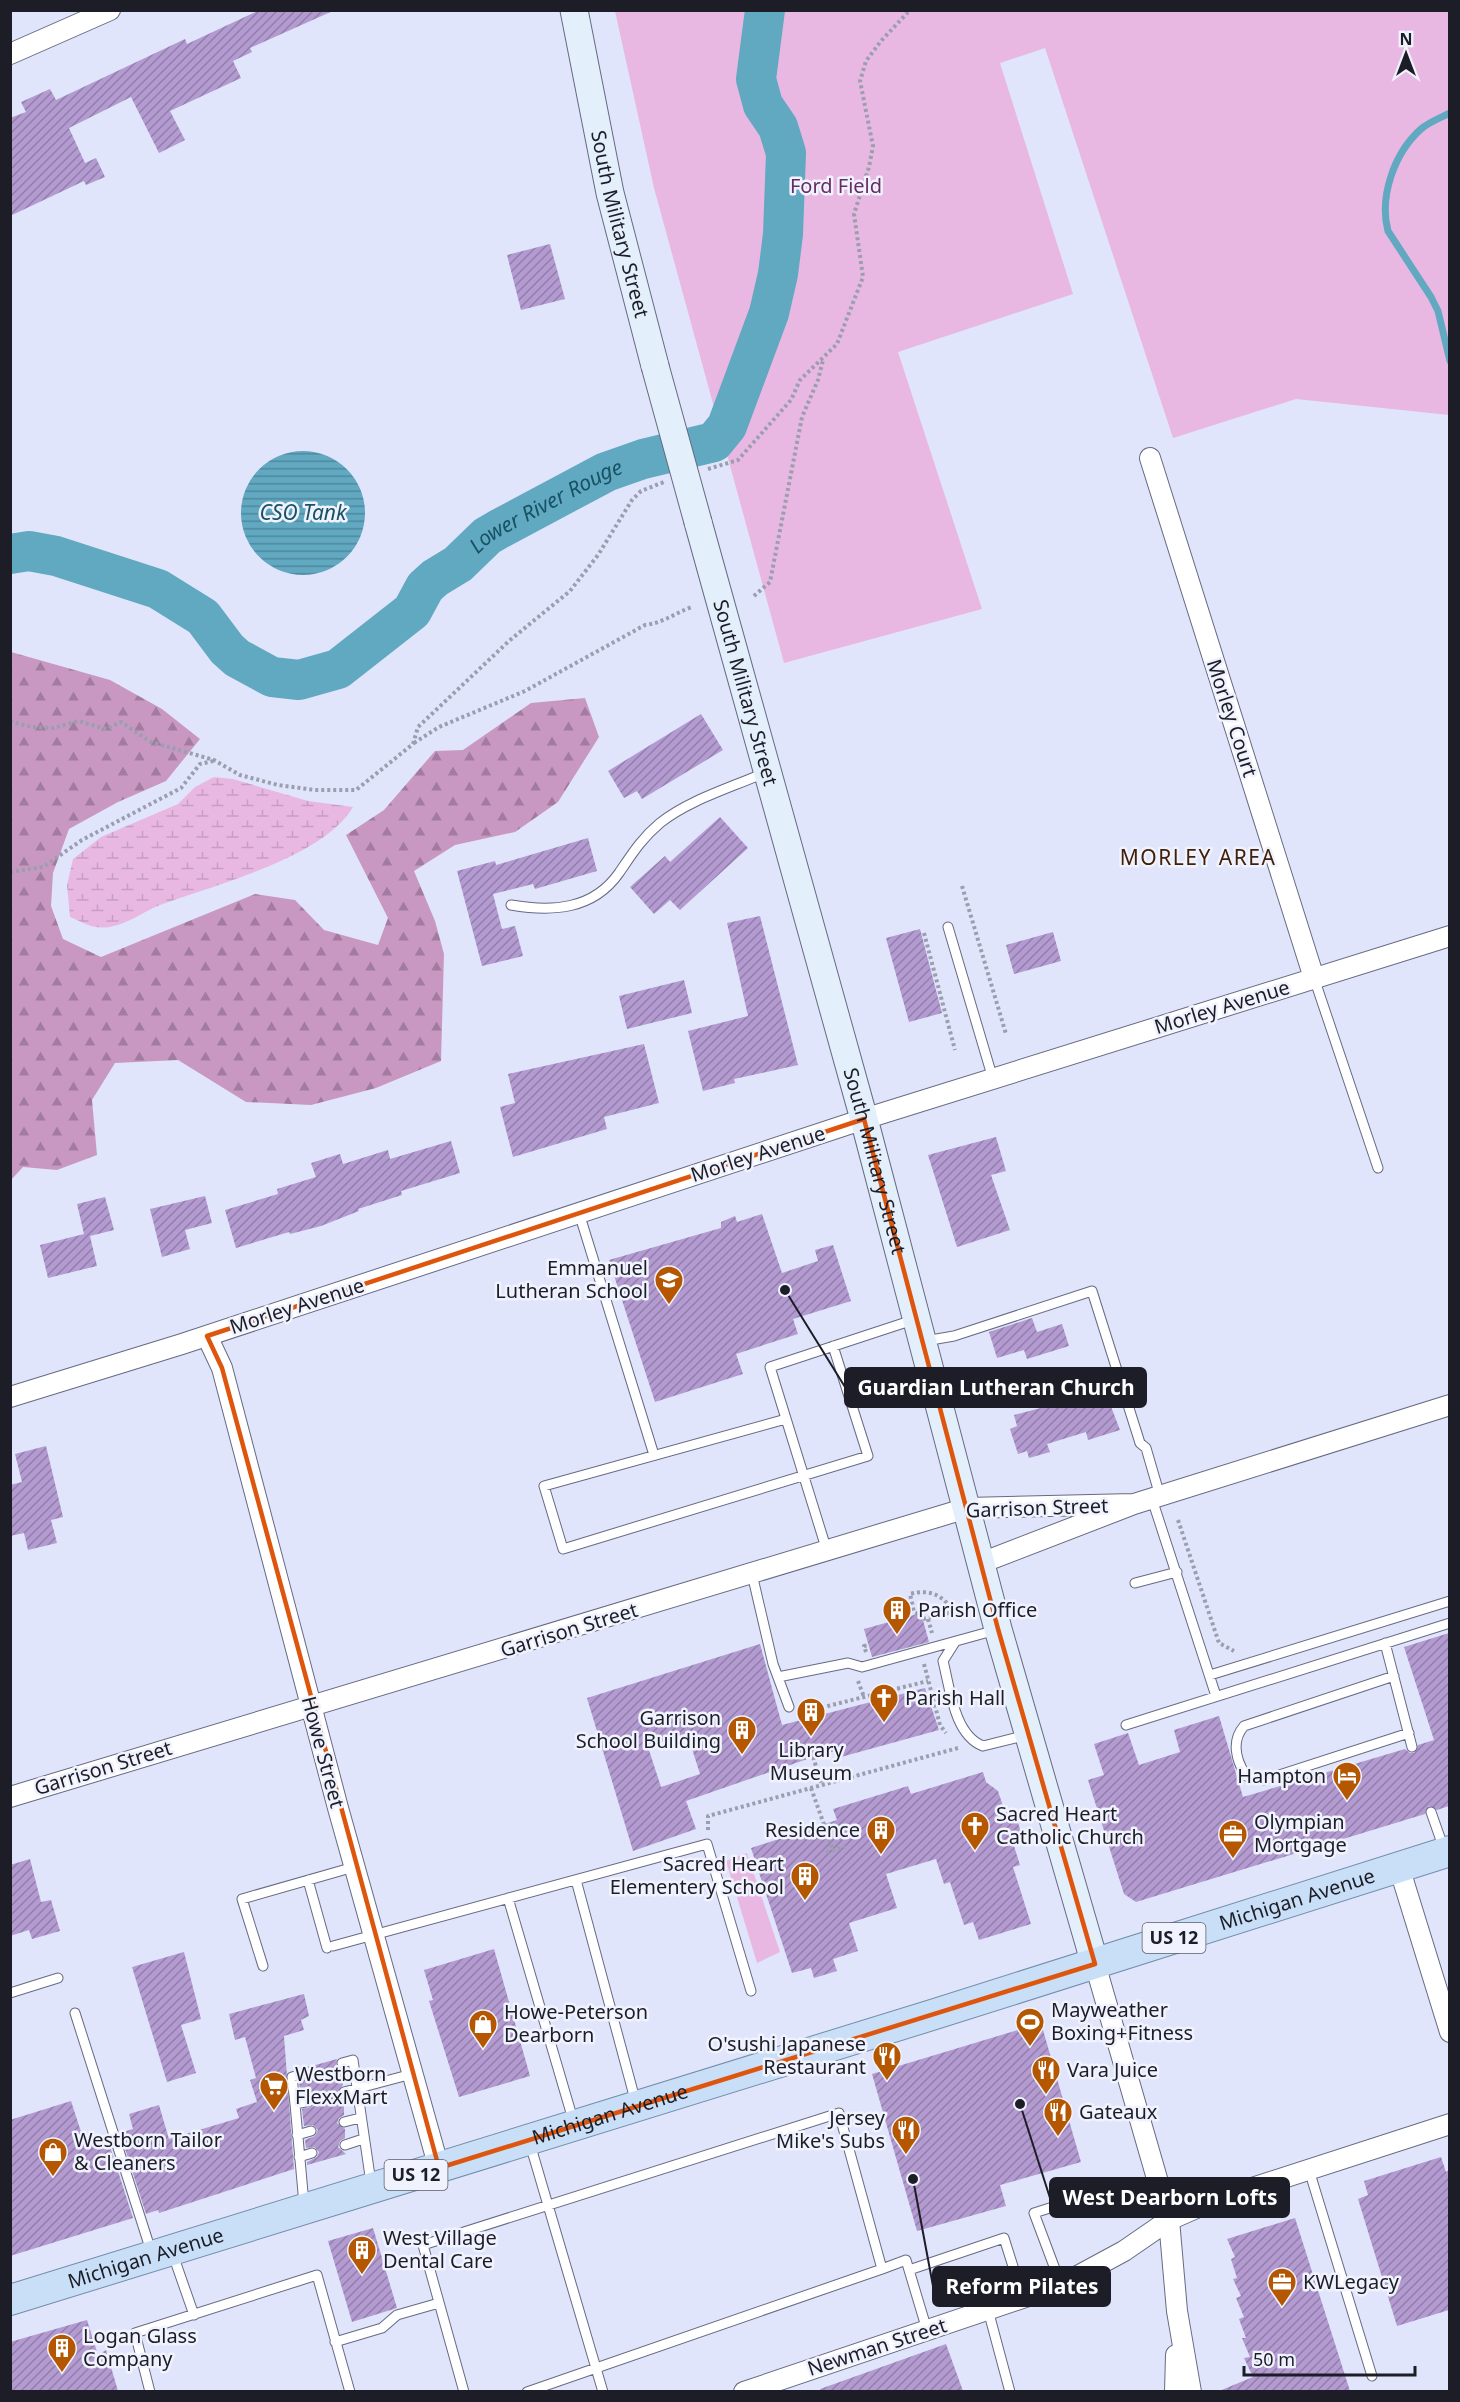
<svg xmlns="http://www.w3.org/2000/svg" width="1460" height="2402" font-family="'Noto Sans',sans-serif">
<style>
.forest{fill:url(#forest-firs)}
.wetland{fill:url(#wetland-marsh)}
.green{fill:#e9b8e2}
.water{fill:url(#water-rules)}
.lines{fill:none;stroke-linecap:round;stroke-linejoin:round}
.stream{stroke:#61a8c1;stroke-width:7}
.river{stroke:#61a8c1;stroke-width:40}
.building{fill:url(#building-hatch);fill-rule:evenodd}
.lane-casing{stroke:#666a83;stroke-width:11}
.street-casing{stroke:#666a83;stroke-width:22}
.secondary-casing{stroke:#666a83;stroke-width:29}
.primary-casing{stroke:#748daa;stroke-width:32}
.path{stroke:#9a9eaf;stroke-width:4;stroke-dasharray:3 3;stroke-linecap:butt}
.lane{stroke:#fff;stroke-width:9}
.street{stroke:#fff;stroke-width:20}
.secondary{stroke:#e3effb;stroke-width:27}
.primary{stroke:#c8dff7;stroke-width:30}
.secondary-bridge-casing{stroke:#666a83;stroke-width:29;stroke-linecap:butt}
.secondary-bridge{stroke:#e3effb;stroke-width:27}
.marked{fill:none;stroke:#de560d;stroke-width:4.5;stroke-linejoin:round}
.labels{text-anchor:middle;stroke-width:5;stroke-linejoin:round;paint-order:stroke}
.shield{fill:#f0f3fe;stroke:#5c5d68;stroke-width:1.5}
.shield-label{font-size:18px;font-weight:bold;fill:#1c1d27}
.park-label{font-size:20px;fill:#662c61;stroke:#f0f3fe}
.street-label{font-size:20px;fill:#1c1d27;stroke:#f0f3fe}
.poi-label{font-size:20px;fill:#1c1d27;stroke:#f0f3fe;text-anchor:start}
.water-label{font-size:21px;font-style:italic;fill:#175265;stroke:#f0f3fe}
.neighbourhood-label{font-size:21px;letter-spacing:1.5px;fill:#41200a;stroke:#f0f3fe}
.leader{fill:none;stroke:#1c1d27;stroke-width:2}
.callout-dot{fill:#1c1d27;stroke:#f0f3fe;stroke-width:2}
.callout{fill:#1c1d27;stroke:#1c1d27;stroke-width:2}
.callout-label{font-size:21px;text-anchor:middle;font-weight:bold;fill:#fff}
</style>
<defs>
<pattern id="forest-firs" width="22" height="20" patternUnits="userSpaceOnUse" patternTransform="scale(1.5)"><rect width="22" height="20" fill="#c998c2"/><path d="M5 1l3.5 6h-7zM16 11l3.5 6h-7z" fill="#a27b9e"/></pattern>
<pattern id="wetland-marsh" width="20" height="14" patternUnits="userSpaceOnUse" patternTransform="scale(1.5)"><rect width="20" height="14" fill="#e9b8e2"/><path d="M1 5h8M5 5V1M11 12h8M15 12V8" fill="none" stroke="#c79ec2"/></pattern>
<pattern id="water-rules" width="6" height="5" patternUnits="userSpaceOnUse" patternTransform="scale(1.5)"><rect width="6" height="5" fill="#61a8c1"/><path d="M0 2.5h6" fill="none" stroke="#4f889d"/></pattern>
<pattern id="building-hatch" width="6" height="6" patternUnits="userSpaceOnUse" patternTransform="scale(1.5)"><rect width="6" height="6" fill="#b39bd1"/><path d="M-1 1l2-2M0 6l6-6M5 7l2-2" fill="none" stroke="#917eaa"/></pattern>
</defs>
<rect width="100%" height="100%" fill="#e0e5fb"/>
<path class="forest" d="M11,652L110,680L162,709L200,739L166,781L118,802L69,829L53,873L51,906L63,939L101,957L255,894L295,900L324,930L378,945L388,918L346,835L384,810L435,751L463,750L531,703L585,698L599,737L558,802L515,832L455,845L414,871L435,921L444,954L441,1061L376,1088L311,1105L246,1102L178,1060L115,1063L92,1100L97,1155L57,1170L23,1167L11,1180Z"/>
<path class="wetland" d="M214,777L233,779L308,801L353,807C323,858 214,885 160,905C140,913 119,931 96,927C88,926 78,920 70,917L67,885L73,859L101,837L178,804L195,787Z"/>
<path class="green" d="M615,11H1449V415L1296,399L1173,438L1045,48L1000,63L1073,294L898,352L982,609L784,663L654,188Z
M747,1853L780,1952L757,1963L726,1861Z"/>
<path class="water" d="M241 513a62 62 0 1 1 124 0a62 62 0 1 1-124 0Z"/>
<g class="lines">
<path class="stream" d="M1450,113C1440,118 1429,122 1421,129C1394,153 1379,197 1388,231L1431,297L1438,311L1450,361"/>
<path class="river" id="s1" d="M10,554L29,551L56,556L158,589L203,617L227,649L237,658L272,677L299,680L338,669L412,611L425,587L435,578L458,564L487,536L499,529L606,472L643,459L714,442L727,426L769,313L778,274L783,234L786,153L778,127L763,105L756,79L765,10"/>
</g>
<path class="building" d="M260,10H335L250,48L252,52L233,61L241,78L170,111L185,140L159,153L131,97L69,128L85,163L96,158L105,177L86,185L84,181L10,216V118L26,112L21,102L50,89L56,100L185,39L187,44Z
M550,244L565,299L521,310L507,255Z
M701,714L723,750L642,799L637,791L624,798L608,771Z
M720,817L748,848L680,910L670,900L654,914L630,887L665,856L670,862Z
M588,838L597,871L535,889L533,884L493,894L502,929L515,926L523,956L482,966L457,871L495,861L496,865Z
M760,916L798,1065L734,1079L735,1083L703,1091L688,1031L748,1016L727,923Z
M920,929L942,1013L909,1022L886,938Z
M1053,932L1061,961L1014,974L1006,945Z
M684,980L692,1013L627,1029L619,996Z
M644,1044L659,1103L604,1117L607,1129L513,1157L500,1107L515,1103L508,1074Z
M996,1137L1006,1171L991,1175L1010,1230L957,1247L928,1155Z
M451,1141L460,1173L401,1191L402,1195L358,1209L359,1211L321,1226L290,1234L289,1232L236,1248L225,1210L278,1194L277,1189L316,1177L311,1163L340,1154L343,1164L388,1150L390,1159Z
M205,1196L212,1223L185,1230L190,1249L162,1257L150,1209Z
M105,1197L114,1230L90,1236L97,1266L48,1278L40,1245L84,1234L77,1204Z
M762,1214L782,1273L818,1261L815,1250L833,1245L851,1301L793,1319L798,1334L736,1354L743,1374L655,1402L609,1260L721,1228V1222L735,1216L737,1222Z
M1032,1318L1037,1332L1062,1324L1069,1346L1027,1359L1024,1350L997,1358L989,1332Z
M1105,1391L1120,1430L1088,1440L1086,1432L1047,1444L1050,1452L1029,1458L1027,1451L1018,1454L1010,1429L1017,1426L1014,1415Z
M46,1446L63,1517L51,1520L57,1543L28,1550L24,1533L10,1536V1485L22,1482L15,1454Z
M921,1613L929,1642L872,1657L864,1629Z
M1449,1633V1806L1437,1810L1429,1806L1425,1814L1136,1902L1124,1894L1088,1780L1104,1775L1094,1744L1128,1733L1139,1765L1180,1752L1174,1730L1219,1716L1243,1797L1405,1749L1410,1753H1414L1418,1745L1434,1740L1404,1647Z
M760,1644L782,1725L925,1688L939,1730L841,1757L839,1750L813,1757L686,1801L696,1829L633,1851L587,1698ZM687,1733L700,1774L661,1787L648,1747Z
M983,1772L986,1782L998,1791L1005,1812L1014,1809L1024,1843L1014,1846L1020,1865L1013,1867L1031,1924L979,1940L973,1922L964,1925L950,1882L944,1884L936,1859L886,1874L897,1908L849,1923L858,1951L833,1959L837,1971L814,1978L811,1968L792,1973L751,1848L837,1820L833,1809L908,1786L911,1794Z
M30,1859L41,1902L51,1900L60,1931L32,1939L29,1930L10,1936V1865Z
M494,1949L530,2076L459,2097L429,2001L433,2000L424,1970Z
M184,1952L201,2019L181,2025L196,2073L167,2082L132,1967Z
M304,1994L309,2016L301,2020L304,2030L284,2036L294,2169L159,2213L158,2210L146,2214L120,2133L133,2129L129,2114L159,2105L169,2139L239,2118L236,2109L257,2102L250,2080L256,2078L245,2037L235,2040L229,2014Z
M1041,2023L1081,2162L1000,2185L1006,2206L917,2231L872,2074Z
M337,2059L336,2065L343,2070V2085L337,2093L344,2099V2115L339,2118L337,2123L345,2129V2138L340,2141L338,2147L346,2154L307,2165V2162L317,2157L319,2152L314,2147L306,2148L305,2140L315,2136L318,2130L313,2125L304,2126L302,2109L314,2106L317,2100L312,2094L301,2096L299,2082L314,2076L316,2071L312,2066Z
M71,2101L85,2144L107,2137L133,2218L10,2256V2120Z
M1441,2157L1446,2172L1449,2170V2310L1397,2326L1358,2199L1368,2195L1364,2181Z
M1295,2218L1350,2391H1219L1253,2377L1244,2358L1250,2357L1242,2338H1246L1239,2319L1244,2317L1236,2298L1241,2296L1233,2279L1237,2278L1231,2259L1235,2257L1227,2239Z
M373,2228L397,2308L352,2322L328,2241Z
M87,2320L98,2355L106,2350L118,2391H10V2342Z
M946,2344L963,2391H820V2389Z"/>
<g class="lines">
<g class="lane-casing">
<path id="lane" d="M511,905C552,912 593,910 619,873C632,854 642,838 660,823C689,800 730,788 764,773
M948,927L993,1079
M1314,978L1378,1168
M579,1213L654,1455
M925,1341L954,1336L1092,1291L1140,1443L1146,1448L1160,1496
M786,1419L544,1486L563,1549L868,1456L833,1346
M1152,1499L1216,1696
M827,1551L770,1367L916,1319
M752,1574L773,1664L789,1707
M1135,1583L1177,1572
M955,1642L943,1661C950,1688 954,1735 983,1746L1027,1735
M1385,1643L1412,1747
M1210,1675L1450,1601
M1394,1676L1244,1726C1231,1741 1236,1760 1246,1776L1264,1780L1409,1733
M778,1677L848,1663L862,1667L996,1630
M1126,1725L1450,1623
M1431,1812L1444,1849
M308,1880L327,1948
M576,1880L636,2103
M508,1898L574,2123
M333,1946L707,1844L751,1991
M263,1966L242,1899L354,1867
M10,1993L58,1978
M75,2013L151,2251
M342,2063L353,2060L371,2183
M344,2092L412,2074
M295,2104L292,2077L309,2072
M344,2122L360,2118
M297,2135L311,2131
M530,2144L603,2392
M345,2145L363,2139
M299,2157L312,2153
M1309,2170L1372,2376
M304,2204L295,2104L310,2101
M172,2252L194,2315
M882,2269L906,2260L927,2330
M909,2270L1004,2238L1023,2298
M1061,2285L1034,2213L1100,2192
M988,2310L1010,2392
M335,2342L382,2328L397,2315L439,2303
M150,2392L135,2333L317,2275L350,2392
M464,2392L423,2245L839,2113L882,2269L527,2392"/>
</g>
<g class="street-casing">
<path id="street" d="M10,54L110,10
M1150,458L1314,978
M207,1336L222,1368L338,1808L439,2168
M10,1397L182,1344L864,1119L1450,936
M981,1563L1134,1504L1450,1405
M10,1797L967,1508L1134,1504
M1399,1867L1450,2032
M1095,1964L1169,2220L1177,2311L1191,2392
M744,2392L1061,2285L1124,2251L1169,2220L1212,2201L1450,2124
M1175,2392L1176,2355"/>
</g>
<g class="secondary-casing">
<g id="secondary">
<path id="s2" d="M574,10L610,193L655,366"/>
<path id="s3" d="M698,522L864,1119L998,1629L1095,1964"/>
</g>
</g>
<g class="primary-casing">
<g id="primary">
<path id="s4" d="M10,2300L935,2014L1450,1851"/>
</g>
</g>
<path class="path" d="M708,469L738,460L791,400L800,380L837,344L863,277L854,214L869,167L873,146L860,81L866,61L881,41L910,10
M754,596L770,582L802,417L818,380L823,360
M10,721L31,727L54,728L78,721L106,729L121,722L151,742L214,760L240,775L278,785L315,790H356L413,744L418,727L509,641L570,591L598,555L632,500L641,491L664,482
M414,743L439,727L525,691L645,625C663,623 675,613 692,607
M10,872L43,867L82,840L181,788L200,764L213,761
M962,886L1006,1034
M924,933L955,1050
M1178,1520L1219,1643L1234,1651
M918,1614L914,1612L910,1594C929,1589 943,1594 953,1612
M923,1619L965,1609
M928,1619L932,1633
M866,1652L864,1646L869,1645
M924,1664L940,1725L946,1733
M858,1681L864,1697
M804,1712L928,1681
M813,1757L822,1785
M811,1788L833,1850
M708,1830V1816L958,1748
M826,1852L845,1847
M1120,2199L1129,2196"/>
<use href="#lane" class="lane"/>
<use href="#street" class="street"/>
<use href="#secondary" class="secondary"/>
<use href="#primary" class="primary"/>
<g class="secondary-bridge-casing">
<path id="secondary-bridge" d="M655,366L698,522"/>
</g>
<use href="#secondary-bridge" class="secondary-bridge"/>
</g>
<path class="marked" d="M864,1119L998,1629L1095,1964L439,2168L222,1368L207,1336Z"/>
<defs>
<g id="school-pin" transform="scale(1.5)"><path d="M0 17L-7.5 6A9.5 9.5 0 1 1 7.5 6Z" fill="#b45700" stroke="#f0f3fe"/><path d="M0-5L7-2L0 1L-7-2ZM-4 1L0 2.5L4 1V4Q0 6-4 4Z" fill="#fff"/></g>
<g id="building-pin" transform="scale(1.5)"><path d="M0 17L-7.5 6A9.5 9.5 0 1 1 7.5 6Z" fill="#b45700" stroke="#f0f3fe"/><path d="M-4-6H4V6H1V3H-1V6H-4ZM-2.5-4.3h1.7v1.8h-1.7ZM.8-4.3h1.7v1.8H.8ZM-2.5-1h1.7V.8h-1.7ZM.8-1h1.7V.8H.8Z" fill="#fff"/></g>
<g id="church-pin" transform="scale(1.5)"><path d="M0 17L-7.5 6A9.5 9.5 0 1 1 7.5 6Z" fill="#b45700" stroke="#f0f3fe"/><path d="M-1.2-6h2.4v3.5h3.3v2.4h-3.3V6h-2.4V-.1h-3.3v-2.4h3.3Z" fill="#fff"/></g>
<g id="hotel-pin" transform="scale(1.5)"><path d="M0 17L-7.5 6A9.5 9.5 0 1 1 7.5 6Z" fill="#b45700" stroke="#f0f3fe"/><path d="M-6-4.5h1.5V1H6V5H4.5V3h-9V5H-6ZM-4 0a1.8 1.8 0 1 1 3.6 0ZM.5 0V-2.5h3Q6-2.5 6 0Z" fill="#fff"/></g>
<g id="office-pin" transform="scale(1.5)"><path d="M0 17L-7.5 6A9.5 9.5 0 1 1 7.5 6Z" fill="#b45700" stroke="#f0f3fe"/><path d="M-6-3h4V-5.5h4V-3h4V5H-6ZM-1-4.5V-3h2v-1.5ZM-6 0V1H6V0Z" fill="#fff"/></g>
<g id="stadium-pin" transform="scale(1.5)"><path d="M0 17L-7.5 6A9.5 9.5 0 1 1 7.5 6Z" fill="#b45700" stroke="#f0f3fe"/><path d="M0-5a6.5 5 0 1 0 0 10a6.5 5 0 1 0 0-10ZM-3.5-1.8h7v3.6h-7Z" fill="#fff"/></g>
<g id="shop-pin" transform="scale(1.5)"><path d="M0 17L-7.5 6A9.5 9.5 0 1 1 7.5 6Z" fill="#b45700" stroke="#f0f3fe"/><path d="M-5-2.5h2.3a2.7 3.5 0 0 1 5.4 0H5L5.5 6h-11ZM-1.5-2.5h3a1.5 2.3 0 0 0-3 0Z" fill="#fff"/></g>
<g id="restaurant-pin" transform="scale(1.5)"><path d="M0 17L-7.5 6A9.5 9.5 0 1 1 7.5 6Z" fill="#b45700" stroke="#f0f3fe"/><path d="M-5-6h1v4h1v-4h1v4h1v-4h1v5L-1.5 .5V6h-2V.5L-5-1ZM5-6V6H3V1.5H1.5Q1.5-4 5-6Z" fill="#fff"/></g>
<g id="supermarket-pin" transform="scale(1.5)"><path d="M0 17L-7.5 6A9.5 9.5 0 1 1 7.5 6Z" fill="#b45700" stroke="#f0f3fe"/><path d="M-6-5.5h2.5l.6 2H6L4.5 2H-2.5L-4.4-4H-6ZM-1.5 3.2a1.3 1.3 0 1 0 .1 0ZM3 3.2a1.3 1.3 0 1 0 .1 0Z" fill="#fff"/></g>
</defs>
<g fill-rule="evenodd">
<use href="#school-pin" x="669" y="1280"/>
<use href="#building-pin" x="897" y="1610"/>
<use href="#church-pin" x="884" y="1698"/>
<use href="#building-pin" x="811" y="1712"/>
<use href="#building-pin" x="742" y="1730"/>
<use href="#hotel-pin" x="1347" y="1776"/>
<use href="#church-pin" x="975" y="1826"/>
<use href="#building-pin" x="881" y="1830"/>
<use href="#office-pin" x="1233" y="1834"/>
<use href="#building-pin" x="805" y="1876"/>
<use href="#stadium-pin" x="1030" y="2022"/>
<use href="#shop-pin" x="483" y="2024"/>
<use href="#restaurant-pin" x="887" y="2056"/>
<use href="#restaurant-pin" x="1046" y="2070"/>
<use href="#supermarket-pin" x="274" y="2086"/>
<use href="#restaurant-pin" x="1058" y="2112"/>
<use href="#restaurant-pin" x="906" y="2130"/>
<use href="#shop-pin" x="53" y="2152"/>
<use href="#building-pin" x="362" y="2250"/>
<use href="#office-pin" x="1282" y="2282"/>
<use href="#building-pin" x="62" y="2348"/>
</g>
<g class="labels">
<g class="shield">
<rect x="1142.5" y="1923" width="63" height="30" rx="4.5"/>
<rect x="384.5" y="2160" width="63" height="30" rx="4.5"/>
</g>
<g class="shield-label">
<text x="1174" y="1944">US 12</text>
<text x="416" y="2181">US 12</text>
</g>
<g class="park-label">
<text x="836" y="193">Ford Field</text>
</g>
<g class="street-label">
<text dy="7" stroke="none"><textPath href="#s2" startOffset="219">South Military Street</textPath></text>
<text dy="7" stroke="none"><textPath href="#s3" startOffset="177">South Military Street</textPath></text>
<text transform="translate(1232 718) rotate(72)" y="7">Morley Court</text>
<text transform="translate(1222 1007) rotate(-17)" y="7">Morley Avenue</text>
<text transform="translate(758 1154) rotate(-18)" y="7">Morley Avenue</text>
<text dy="7" stroke="none"><textPath href="#s3" startOffset="663">South Military Street</textPath></text>
<text transform="translate(297 1306) rotate(-18)" y="7">Morley Avenue</text>
<text transform="translate(1037 1508) rotate(-2)" y="7">Garrison Street</text>
<text transform="translate(569 1630) rotate(-17)" y="7">Garrison Street</text>
<text transform="translate(323 1752) rotate(75)" y="7">Howe Street</text>
<text transform="translate(103 1768) rotate(-17)" y="7">Garrison Street</text>
<text dy="7" stroke="none"><textPath href="#s4" startOffset="1348">Michigan Avenue</textPath></text>
<text dy="7" stroke="none"><textPath href="#s4" startOffset="628">Michigan Avenue</textPath></text>
<text dy="7" stroke="none"><textPath href="#s4" startOffset="142">Michigan Avenue</textPath></text>
<text transform="translate(877 2347) rotate(-18)" y="7">Newman Street</text>
</g>
<g class="poi-label">
<text x="648" y="1275" text-anchor="end">Emmanuel<tspan x="648" dy="23">Lutheran School</tspan></text>
<text x="918" y="1617">Parish Office</text>
<text x="905" y="1705">Parish Hall</text>
<text x="721" y="1725" text-anchor="end">Garrison<tspan x="721" dy="23">School Building</tspan></text>
<text x="811" y="1757" text-anchor="middle">Library<tspan x="811" dy="23">Museum</tspan></text>
<text x="1326" y="1783" text-anchor="end">Hampton</text>
<text x="996" y="1821">Sacred Heart<tspan x="996" dy="23">Catholic Church</tspan></text>
<text x="1254" y="1829">Olympian<tspan x="1254" dy="23">Mortgage</tspan></text>
<text x="860" y="1837" text-anchor="end">Residence</text>
<text x="784" y="1871" text-anchor="end">Sacred Heart<tspan x="784" dy="23">Elementery School</tspan></text>
<text x="1051" y="2017">Mayweather<tspan x="1051" dy="23">Boxing+Fitness</tspan></text>
<text x="504" y="2019">Howe-Peterson<tspan x="504" dy="23">Dearborn</tspan></text>
<text x="866" y="2051" text-anchor="end">O'sushi Japanese<tspan x="866" dy="23">Restaurant</tspan></text>
<text x="1067" y="2077">Vara Juice</text>
<text x="295" y="2081">Westborn<tspan x="295" dy="23">FlexxMart</tspan></text>
<text x="1079" y="2119">Gateaux</text>
<text x="885" y="2125" text-anchor="end">Jersey<tspan x="885" dy="23">Mike's Subs</tspan></text>
<text x="74" y="2147">Westborn Tailor<tspan x="74" dy="23">&amp; Cleaners</tspan></text>
<text x="383" y="2245">West Village<tspan x="383" dy="23">Dental Care</tspan></text>
<text x="1303" y="2289">KWLegacy</text>
<text x="83" y="2343">Logan Glass<tspan x="83" dy="23">Company</tspan></text>
</g>
<g class="water-label">
<text dy="7" stroke="none"><textPath href="#s1" startOffset="636">Lower River Rouge</textPath></text>
<text x="303" y="520">CSO Tank</text>
</g>
<g class="neighbourhood-label">
<text x="1198" y="865">MORLEY AREA</text>
</g>
</g>
<path class="leader" d="M785 1290L845 1387M1020 2104L1050 2198M913 2179L933 2286"/>
<g class="callout-dot">
<circle cx="785" cy="1290" r="6"/>
<circle cx="1020" cy="2104" r="6"/>
<circle cx="913" cy="2179" r="6"/>
</g>
<g class="callout">
<rect x="845" y="1368" width="301" height="39" rx="6"/>
<rect x="1050" y="2178" width="239" height="39" rx="6"/>
<rect x="933" y="2267" width="177" height="39" rx="6"/>
</g>
<g class="callout-label">
<text x="996" y="1395">Guardian Lutheran Church</text>
<text x="1170" y="2205">West Dearborn Lofts</text>
<text x="1022" y="2294">Reform Pilates</text>
</g>
<rect width="1460" height="2402" fill="none" stroke="#1c1d27" stroke-width="24"/>
<g transform="translate(1406 54)" stroke="#f0f3fe" stroke-width="4.5" paint-order="stroke">
<path d="M0-4.5L10 22L0 15L-10 22Z" fill="#1c1d27"/>
<text y="-9" font-size="16" font-weight="bold" text-anchor="middle" fill="#1c1d27">N</text>
</g>
<path d="M1244 2366v9h171v-9" fill="none" stroke="#1c1d27" stroke-width="3"/>
<text x="1253" y="2366" font-size="18" fill="#1c1d27" stroke="#f0f3fe" stroke-width="4.5" paint-order="stroke">50 m</text>
</svg>
